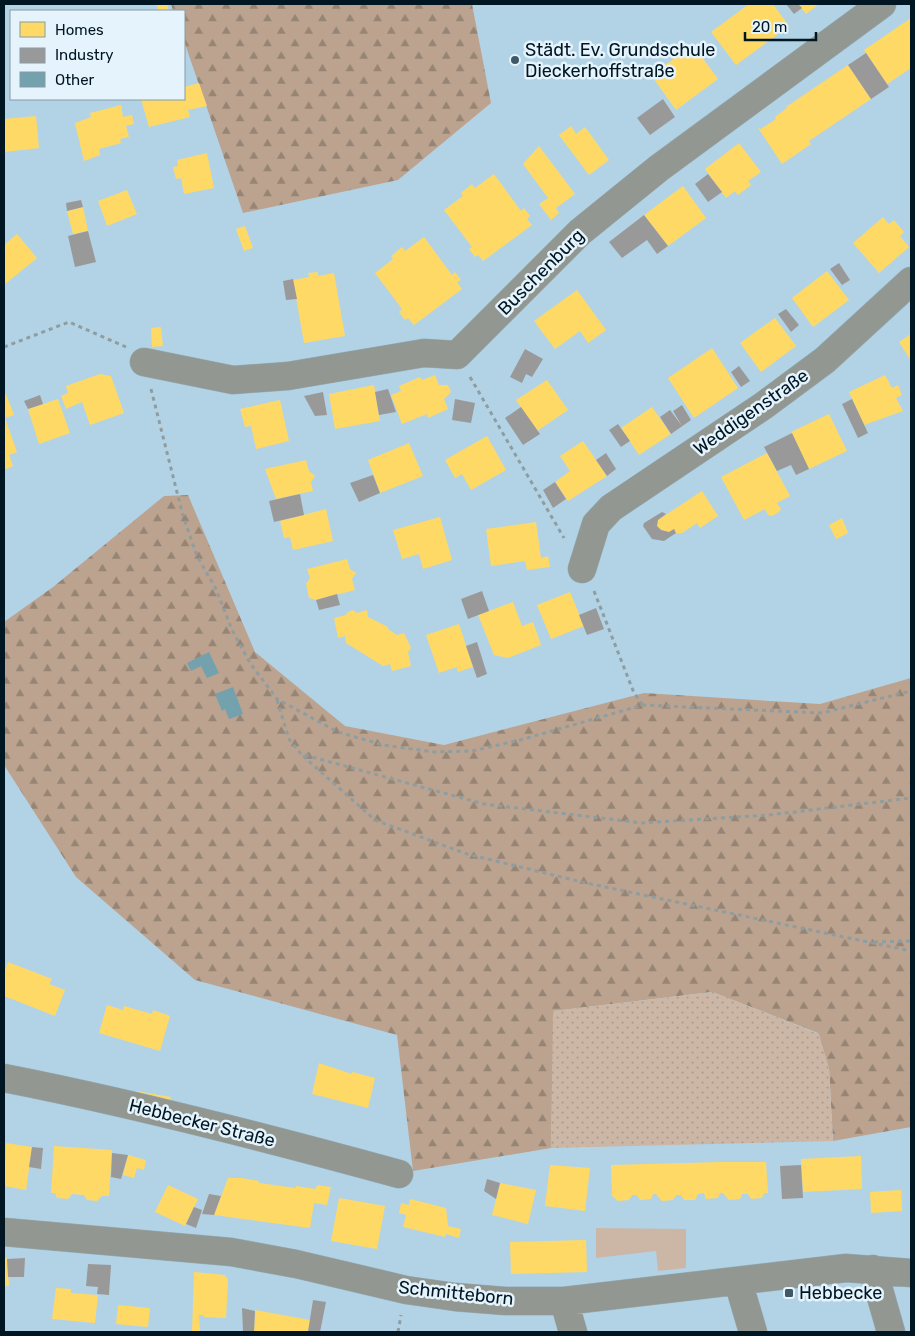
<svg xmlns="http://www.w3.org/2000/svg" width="915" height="1336" font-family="Rubik,sans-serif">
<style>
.grass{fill:#ccb7a7}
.forest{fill:url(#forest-firs)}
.garden{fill:url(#garden-dots)}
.homes{fill:#ffd966}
.industry{fill:#999}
.building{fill:#73a1ae}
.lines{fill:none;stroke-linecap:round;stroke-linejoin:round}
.minor-casing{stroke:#96b0bf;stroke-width:29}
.path{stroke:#8f9da0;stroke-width:3;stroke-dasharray:4 4;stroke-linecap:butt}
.minor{stroke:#929891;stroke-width:28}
.poi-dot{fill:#3e5867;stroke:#e4f3fc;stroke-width:2}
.labels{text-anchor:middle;stroke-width:5;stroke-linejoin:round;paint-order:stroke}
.poi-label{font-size:18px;fill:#001622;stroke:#e4f3fc;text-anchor:start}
.street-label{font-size:18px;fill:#001622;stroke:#e4f3fc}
</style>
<defs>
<pattern id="forest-firs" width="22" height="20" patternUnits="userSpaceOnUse" patternTransform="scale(1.25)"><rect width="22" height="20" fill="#bca38f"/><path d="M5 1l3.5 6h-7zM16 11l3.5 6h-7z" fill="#968474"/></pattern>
<pattern id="garden-dots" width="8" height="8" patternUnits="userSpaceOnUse" patternTransform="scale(1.25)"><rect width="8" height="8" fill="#ccb7a7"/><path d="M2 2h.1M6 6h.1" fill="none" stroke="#ad9d8f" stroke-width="1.8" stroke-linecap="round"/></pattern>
</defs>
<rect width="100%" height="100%" fill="#b2d3e6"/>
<path class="grass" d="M596,1228L686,1229V1268L658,1271L656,1251L596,1258Z"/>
<path class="forest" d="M171,4H472L491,103L398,180L243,213L184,41V11H173Z
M188,495L255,652L345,726L444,745L644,693L820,704L911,678V1127L833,1141L829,1069L818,1033L712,992L554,1011L551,1148L413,1171L397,1035L195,980L76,877L4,765V622L53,587L164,496Z"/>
<path class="garden" d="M713,992L819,1034L829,1069L833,1141L551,1148L553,1011Z"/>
<path class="homes" d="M156,4H167L169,11H159Z
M749,4H773L789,26L736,65L711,32Z
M798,4H819L806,14Z
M911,18V68L887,84L864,50Z
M693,45L718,79L676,110L651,75Z
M848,65L871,99L809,141L811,144L782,164L758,128L761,129L776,119L775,117L787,108L786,107Z
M199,83L207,106L188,110L190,117L149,127L141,99H184V87Z
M121,105L123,117L132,115L134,124L126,126L129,137L120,139L121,143L99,149L100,155L84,161L75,123L91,117L90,113Z
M36,116L39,148L4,152V119Z
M571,126L576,134L585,127L609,160L589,175L559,135Z
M739,143L761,172L748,181L751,185L738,195L735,191L726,198L705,169Z
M539,146L575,194L556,208L559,213L551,220L539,204L548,198L523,164Z
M207,153L214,188L184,194L181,178L176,179L173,167L178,166L177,160Z
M494,174L521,211L524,208L530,216L527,219L532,225L483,261L478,255L475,257L469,249L472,247L444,210L463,196L461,193L472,184L475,188Z
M683,186L706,218L668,246L644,215Z
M127,190L137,214L107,226L98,201Z
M83,207L88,231L73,234L67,211Z
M883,217L889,224L894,220L904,232L900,236L909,247L879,273L853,243Z
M245,226L253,248L244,251L236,229Z
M17,234L37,258L4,285V245Z
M424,237L452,275L455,272L461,280L457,282L462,289L414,325L408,318L405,320L399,312L402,309L375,273L393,259L391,256L402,247L405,251Z
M827,271L849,300L813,327L792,298Z
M318,272V276L334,273L345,336L304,343L293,280L309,277L308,273Z
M577,290L606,330L588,343L580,331L555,349L534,321Z
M775,318L796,346L761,372L740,343Z
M161,327L163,346L152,347L151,328Z
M911,334V361L899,342Z
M712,348L738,388L694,418L668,378Z
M100,374L111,376L124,413L90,425L82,402L66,409L61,396L68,393L66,386Z
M435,375L439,385H448L451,392L444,399L448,409L428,418L427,414L402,424L391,395L401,391L399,386L420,377L422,380Z
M885,375L892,388L898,385L902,395L896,398L903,411L864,425L849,392Z
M547,380L568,410L537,431L516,400Z
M374,385L380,421L335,429L329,394Z
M6,394L14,415L5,418L17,452L9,455L13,466L4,470V395Z
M58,399L70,433L39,444L28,409Z
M280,400L289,441L256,449L251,426L245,427L240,409Z
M652,407L671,434L639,455L621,428Z
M829,414L847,451L809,469L791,432Z
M487,436L506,470L471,490L462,474L455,478L445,460Z
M583,441L607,476L568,501L555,482L570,471L560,456Z
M409,443L423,476L380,493L368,460Z
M767,453L790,496L777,503L781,509L779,512L772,516L768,515L765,509L744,520L721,477Z
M306,460L309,471L315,476L311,482L313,491L276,499L265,469Z
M702,491L718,516L700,528L697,523L682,533H676L674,529L669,532L661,530L657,526L658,520Z
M326,509L333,541L293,550L290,537L284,538L280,521Z
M440,517L452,560L423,569L419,554L402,559L393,530Z
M842,518L848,533L836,539L829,525Z
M536,522L541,558L548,556L550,567L527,570L525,561L491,566L486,529Z
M347,559L350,569L356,573L352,579L355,590L316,600L309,598L306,584L310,578L307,569Z
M570,592L584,626L551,639L537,605Z
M513,602L522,626L533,622L541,645L508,658L494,655L478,615Z
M353,610L357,613L367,610L368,617L388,627V629L397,635L404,633L411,648L408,652L411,666L392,671L390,664L383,666L346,643L345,636L338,638L334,618L346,615L348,612Z
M459,624L473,667L458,672L457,667L439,673L426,635Z
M8,962L52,979L49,984L65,990L55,1016L4,996V973Z
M107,1005L123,1010L124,1006L152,1014L153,1010L170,1016L160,1051L99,1033Z
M319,1063L352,1074V1072L375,1078L368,1108L312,1094Z
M136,1091L171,1097L168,1109L134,1101Z
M6,1143L32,1147L26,1190L4,1186Z
M54,1146L112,1150L109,1196H102L97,1201L87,1200L84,1195L72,1194L68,1199L57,1198L55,1193H51Z
M128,1155L146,1160L144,1170L137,1168L134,1178L123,1175Z
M861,1156L862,1189L803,1192L801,1159Z
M721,1162H766L768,1193H764L762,1198L751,1199L748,1194H742L740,1199L729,1200L723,1193H720L718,1198L706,1199L704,1193L698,1194L695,1200H684L681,1195H676L673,1200L662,1201L656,1194H653L651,1199L640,1200L637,1195H632L629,1200L618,1201L612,1196L611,1165Z
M550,1165L590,1168L585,1211L545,1206Z
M228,1178H242L259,1181V1183L296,1188V1186L316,1189L317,1185L331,1187L327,1205L314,1203L310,1228L214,1215Z
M500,1183L536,1190L528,1224L492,1215Z
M168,1185L198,1199L185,1226L155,1212Z
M901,1190L902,1211L871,1213L870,1192Z
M339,1198L385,1206L377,1249L331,1241Z
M410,1199L446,1208L448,1226L461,1229L459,1238L446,1234L445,1237L403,1227L406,1215L399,1213L401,1203L409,1205Z
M586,1240L587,1272L511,1274L510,1242Z
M4,1258H7L9,1286H4Z
M194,1272L225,1275L228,1280L226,1318L203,1317L204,1315H199L200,1332H192Z
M56,1288L71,1289V1293L98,1295L95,1323L52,1319Z
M118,1305L150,1308L148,1327L116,1324Z
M255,1310L310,1320L308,1332H254Z"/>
<path class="industry" d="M786,4H798L802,8L794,14Z
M866,53L889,87L871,99L848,65Z
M663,99L675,117L650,135L637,118Z
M708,174L722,192L708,202L695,184Z
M81,200L83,207L67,211L66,203Z
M644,215L668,246L657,254L647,240L622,258L609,242Z
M88,231L96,262L75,267L68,236Z
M839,263L850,280L842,285L830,269Z
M293,279L297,299L286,300L283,281Z
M786,309L799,325L791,332L778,314Z
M525,349L543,359L532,377L526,374L522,383L510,377Z
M739,366L750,381L741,387L731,372Z
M388,389L396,412L379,415L375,392Z
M323,392L327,415L315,416L304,396Z
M40,395L43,404L28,409L24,401Z
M455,399L475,403L471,423L452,420Z
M852,399L868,433L858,438L842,404Z
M682,405L691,420L671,434L660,417L670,410L682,426L673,411Z
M521,407L540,434L523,445L505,418Z
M618,424L630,441L621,447L609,430Z
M792,433L809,469L796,475L791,465L777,471L764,447Z
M606,453L616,469L607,476L596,460Z
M373,475L380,493L359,502L350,483Z
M555,482L566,499L553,508L543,490Z
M300,494L304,515L274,522L269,501Z
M662,512L666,514L658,520L657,526L661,530L669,532L674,529L676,533L664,541L652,539L643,526L644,523Z
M482,591L489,611L468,619L461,599Z
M337,594L340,605L319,610L316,600Z
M596,608L604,629L587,635L579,615Z
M477,642L487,674L477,678L466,646Z
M32,1147L43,1148L41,1169L29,1167Z
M112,1153L128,1155L121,1179L111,1177Z
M801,1165L803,1198L782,1199L780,1166Z
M487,1179L500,1183L496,1199L484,1191Z
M209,1194L221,1196L214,1215L202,1214Z
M194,1207L202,1210L196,1228L186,1224Z
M25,1258L24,1277H8L7,1259Z
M88,1264L111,1265L109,1295L97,1294L98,1287L86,1286Z
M313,1300L326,1302L320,1332H308Z
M242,1308L255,1311L254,1332L243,1331Z"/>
<path class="building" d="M209,652L219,673L207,678L201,666L191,671L187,663Z
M233,687L243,714L229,719L225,709L222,711L215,694Z"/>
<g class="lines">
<g class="minor-casing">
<path id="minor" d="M144,362L233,380L288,376L424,353L457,355L580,232L659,168L882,4
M582,569L596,524L611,508L763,406L825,360L911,281
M4,1078C137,1104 268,1138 399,1174
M4,1232L231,1252L296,1264L406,1290L455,1297L505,1301H564L846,1268L911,1273
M873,1269L891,1332
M738,1281L753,1332
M564,1301L573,1332"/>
</g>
<path class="path" d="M4,347L69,322L126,347
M470,377L564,538
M151,389L183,516L197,556L216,589L232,630L250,663L277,699L338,732L383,745L434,752L472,751L520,740L643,705L822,713L911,691
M594,591L634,693L643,705
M277,700L289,739L301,754L484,804L642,823L769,815L911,798
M303,756L375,820L467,854L586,883L911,951
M874,942L911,941
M398,1332L401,1315"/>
<use href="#minor" class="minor"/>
</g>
<g class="poi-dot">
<circle cx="515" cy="60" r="5"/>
<rect x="784" y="1288" width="10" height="10" rx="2.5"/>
</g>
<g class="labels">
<g class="poi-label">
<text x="525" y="56">Städt. Ev. Grundschule<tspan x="525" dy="21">Dieckerhoffstraße</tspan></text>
<text x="799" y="1299">Hebbecke</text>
</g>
<g class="street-label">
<text transform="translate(541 272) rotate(-45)" y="6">Buschenburg</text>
<text transform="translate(751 412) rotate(-35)" y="6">Weddigenstraße</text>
<text transform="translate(202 1123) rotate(14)" y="6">Hebbecker Straße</text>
<text transform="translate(456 1293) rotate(6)" y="6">Schmitteborn</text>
</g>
</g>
<rect width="915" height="1336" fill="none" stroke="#001622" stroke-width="10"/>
<rect x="10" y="10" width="175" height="90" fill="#e4f3fc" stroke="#899ba5"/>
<rect x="20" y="22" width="25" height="15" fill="#ffd966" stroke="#899ba5"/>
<text x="55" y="35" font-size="15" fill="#001622">Homes</text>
<rect x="20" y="48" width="25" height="15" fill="#999999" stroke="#899ba5"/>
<text x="55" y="60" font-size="15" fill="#001622">Industry</text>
<rect x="20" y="72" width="25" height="15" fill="#73a1ae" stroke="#899ba5"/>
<text x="55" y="85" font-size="15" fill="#001622">Other</text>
<path d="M745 32v8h71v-8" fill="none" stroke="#001622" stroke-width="2.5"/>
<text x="752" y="32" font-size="15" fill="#001622" stroke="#e4f3fc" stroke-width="4" paint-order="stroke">20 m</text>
</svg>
